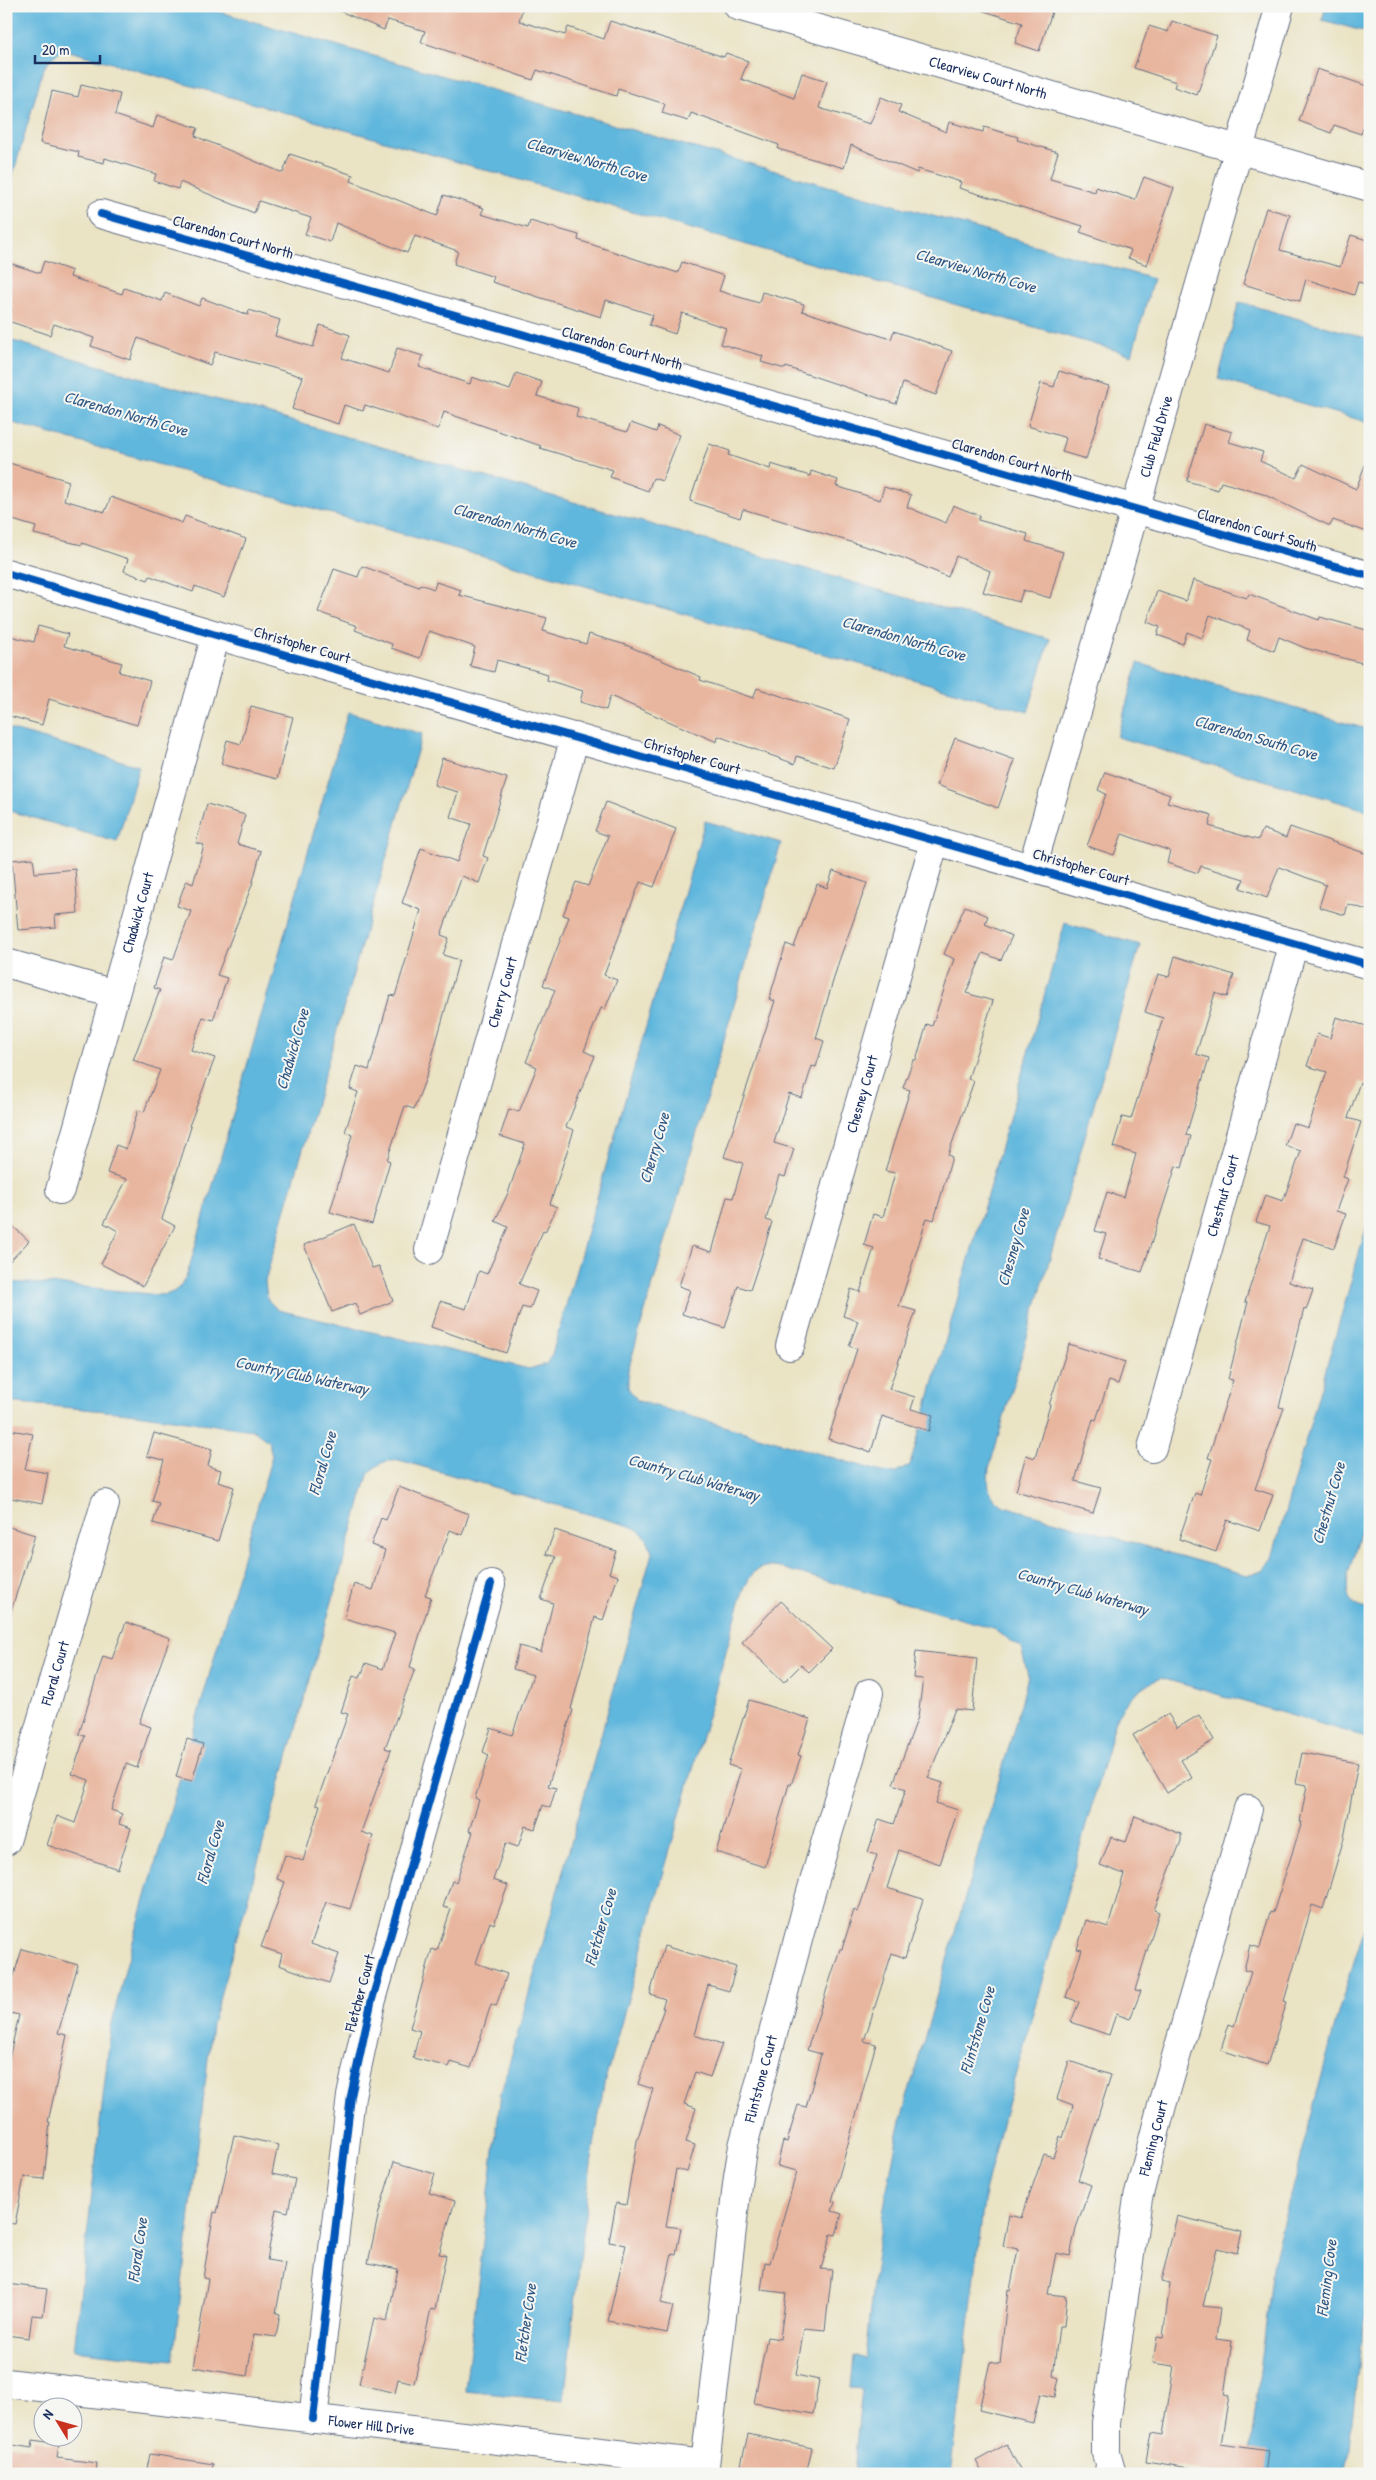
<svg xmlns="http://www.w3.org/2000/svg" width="1376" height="2480" font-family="'Patrick Hand',sans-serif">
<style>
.water{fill:#60b7dd;stroke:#3e739e}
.building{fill:#e8b59e}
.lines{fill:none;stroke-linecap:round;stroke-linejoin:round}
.minor-casing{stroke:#636e82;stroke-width:30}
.minor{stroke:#fff;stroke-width:28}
.cycleway-casing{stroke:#f6f6f2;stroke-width:11}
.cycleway{stroke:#0057b8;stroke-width:8}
.labels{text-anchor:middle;stroke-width:4;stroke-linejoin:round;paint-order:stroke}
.street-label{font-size:15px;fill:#1b2f5e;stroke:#f6f6f2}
.water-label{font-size:16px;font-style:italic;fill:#305884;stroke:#f6f6f2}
</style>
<rect width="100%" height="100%" fill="#f6f6f2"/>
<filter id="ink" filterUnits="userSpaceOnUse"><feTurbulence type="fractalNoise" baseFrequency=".02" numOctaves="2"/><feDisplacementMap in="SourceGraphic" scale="10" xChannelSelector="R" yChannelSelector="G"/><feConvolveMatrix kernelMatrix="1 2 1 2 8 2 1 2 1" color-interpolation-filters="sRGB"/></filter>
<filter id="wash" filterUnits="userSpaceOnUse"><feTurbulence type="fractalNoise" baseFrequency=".0096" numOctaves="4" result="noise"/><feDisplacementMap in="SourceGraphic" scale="20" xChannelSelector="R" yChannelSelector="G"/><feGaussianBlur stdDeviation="1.12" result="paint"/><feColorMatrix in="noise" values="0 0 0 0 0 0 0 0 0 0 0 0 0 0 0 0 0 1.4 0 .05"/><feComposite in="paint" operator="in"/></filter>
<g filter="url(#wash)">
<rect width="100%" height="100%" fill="#eae3c4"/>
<path class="water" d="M6,6H199L1153,279L1132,355L66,50C54,54 49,59 43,70L6,199Z
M1326,6H1370V33L1322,20Z
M1239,302L1370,339V423L1218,379Z
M6,339L1050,639L1028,712L6,421Z
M1138,663L1370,730V811L1117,737Z
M348,712L422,734L265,1281L267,1299L278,1310L529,1369L546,1364L551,1358L705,821L781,843L628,1370V1388L638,1401L882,1472L896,1473L910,1465L1065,923L1140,945L989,1469C987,1487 988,1497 1004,1506L1247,1575L1262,1571L1272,1558L1370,1215V1498L1348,1575C1346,1598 1347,1604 1370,1610V1738L1161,1678C1141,1686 1128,1698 1117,1716L1008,2101L985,2192L951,2474H853L862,2389L851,2388L854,2357L865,2358C873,2274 884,2193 903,2112L1023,1697L1028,1675L1021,1648L993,1628L781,1568C757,1564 753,1570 743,1591L604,2084L590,2171L564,2401L465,2391L501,2093L652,1553C649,1539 643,1531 630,1526L399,1460C385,1459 377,1464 368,1475L212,2024L173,2361L74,2350L111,2027L126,1966L272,1456L268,1441L253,1430L128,1413L6,1402V1282L65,1285L158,1295C175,1295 182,1287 188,1272Z
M6,728L139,766L117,842L6,810Z
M1370,1911V2289L1363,2323L1346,2474H1247L1275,2253L1341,2003Z"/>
<g id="blocks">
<path class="building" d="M328,6H523L519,21L565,35L568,27L604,39L610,21L724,57L726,53L748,61L741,79L794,98L802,73L827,81L819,108L870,124L881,97L901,105L898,112L946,132L949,122L983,132L984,127L1018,137L1017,140L1058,152L1050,179L1095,192L1096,187L1135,200L1144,177L1174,188L1147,265L1128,258L1131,250L1080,232L1083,226L959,188L961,182L918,169L917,173L851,145L844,168L778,149L779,145L691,113L688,121L662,113L665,104L618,89L616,96L537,70L533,80L421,42L425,31L388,20L384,30Z
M981,6H1054L1039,51L1015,43L1022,23L981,10Z
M1172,21L1217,36L1197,95L1174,87L1176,82L1134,68L1149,26L1168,32Z
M1317,69L1370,87V110L1361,134L1334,125L1331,133L1299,121Z
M81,85L120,94L115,115L153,128L157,115L198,128L195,136L283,173L290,154L353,175L351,181L437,216L444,195L484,208L481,214L528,228L530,221L579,235L578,240L678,273L682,262L724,276L719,291L759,303L762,292L804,304L802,311L891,339L894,331L952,351L936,395L903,383L896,404L786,367L785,369L761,362L763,356L721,344L726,328L682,313L675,334L649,325L653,315L606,300L601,317L492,282L494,277L454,264L458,251L415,236L407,253L336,223L330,242L305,234L311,218L259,201L254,213L180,182L178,189L154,181L156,174L105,158L104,163L78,157L79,152L40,143L52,91L78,97Z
M1266,208L1290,215L1280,250L1340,267L1351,235L1370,241V285L1358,282L1354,295L1306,279L1300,301L1243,284Z
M44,261L72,271L70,277L122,294L124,288L162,301L165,293L199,306L202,298L248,315L249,310L280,320L275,336L313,347L320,325L350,335L342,358L389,373L397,348L423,356L419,367L470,384L472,377L510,390L516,373L542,382L537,396L578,408L576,417L627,432L631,423L656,432L658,426L680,435L662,481L653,478L648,491L610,477L613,470L540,448L541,446L444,412L438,429L365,405L363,411L344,405L338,424L292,409L303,377L270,367L215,352L210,365L138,338L130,360L91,346L94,338L54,324L50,335L8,321L12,310L6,308V262L40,273Z
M1059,371L1109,386L1086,459L1062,452L1066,438L1028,426L1041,383L1054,387Z
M1204,424L1232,432L1229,442L1263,452L1260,461L1296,478L1303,464L1356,489L1368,457L1370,458V533L1333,520L1330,526L1263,494L1221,482L1218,490L1187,481Z
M709,444L730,451L728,455L770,469L771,464L810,476L811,471L838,480L836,486L880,500L884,487L911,495L907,507L946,523L953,505L980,516L978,520L1028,534L1026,541L1063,552L1050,598L1023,590L1019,602L983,592L990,571L956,556L948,577L903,558L743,509L740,518L690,501Z
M6,462L69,481L64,500L105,512L111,497L182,523L185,516L246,539L224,597L195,586L193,592L150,576L148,580L124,571L128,559L82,543V545L34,534L36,527L6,518Z
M362,566L419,587L420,584L434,589L436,582L461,590L459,595L547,618L543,631L586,644L589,634L626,645L701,677L700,680L753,698L757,688L850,719L834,768L797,756L795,764L718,736L717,742L610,696L606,710L580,702L583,691L547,680L548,674L497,660L494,672L470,666L475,647L429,631L420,658L391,648L392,644L355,630L357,626L318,612L334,569L358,577Z
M1193,580L1247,598L1249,594L1319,620L1320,617L1370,631V665L1305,648L1279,637L1274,651L1247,640L1250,630L1210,615L1202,638L1187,632L1183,644L1157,635L1160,627L1147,622L1157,591L1186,601Z
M38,626L68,634L64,646L122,663L119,672L150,681L137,725L49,699L42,725L6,715V635L34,642Z
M251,706L293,717L277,779L221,764L227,740L241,744Z
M955,738L1015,760L998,808L937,785Z
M442,758L507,778L483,856L488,858L479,883L462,876L441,935L449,938L443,955L459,960L427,1075L414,1109L405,1106L387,1160L390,1161L372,1224L330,1212L352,1135L345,1132L358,1092L350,1089L357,1066L369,1070L390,995L395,996L421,910L402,903L421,848L457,862L471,824L450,817L458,792L434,785Z
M1105,772L1170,795L1167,802L1212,815L1209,826L1258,840L1263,829L1286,838L1290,827L1370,855V911L1348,904L1345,915L1319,907L1326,885L1279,867L1267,898L1240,888L1244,879L1201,866L1198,873L1167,863L1170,851L1122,834L1114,855L1087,846L1106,794L1098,790Z
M606,802L676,829L654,887L640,882L604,975L617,980L605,1009L601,1008L584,1051L595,1056L566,1127L574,1130L550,1204L557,1207L545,1232L543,1231L519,1284L537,1291L530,1309L522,1307L506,1353L431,1327L440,1301L466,1309L479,1271L487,1274L508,1227L495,1221L508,1193L525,1144L500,1136L509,1109L519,1112L537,1067L526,1062L555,990L543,985L569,917L563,915L576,882L588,886L608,836L595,831Z
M207,804L245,815L237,844L261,851L252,885L217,975L227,978L213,1020L203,1017L191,1050L215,1058L189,1126L191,1127L162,1219L175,1226L143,1286L101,1264L118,1231L104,1223L127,1179L107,1173L116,1145L126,1149L138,1110L144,1112L160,1070L133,1060L160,990L154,988L164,957L173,960L191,911L177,906L186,881L193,884L204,845L196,843Z
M33,858L35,873L75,869L78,913L55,915L56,927L18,930L12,860Z
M833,871L867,883L839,961L816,1038L824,1041L816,1067L812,1066L802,1098L789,1094L774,1143L794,1149L785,1177L779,1175L766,1220L772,1222L765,1245L750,1290L738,1286L725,1328L682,1314L690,1290L679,1286L692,1246L712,1252L727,1197L733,1198L743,1163L724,1157L775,1001L769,999L786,944L794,947L817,884L827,888Z
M965,906L988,916L985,924L1012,936L1001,960L983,953L966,993L993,1001L968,1079L974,1081L948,1155L952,1157L934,1220L927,1218L899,1306L916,1311L889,1389L915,1397L911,1409L933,1415L929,1431L882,1416L871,1452L828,1439L857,1349L849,1346L858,1321L843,1316L851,1289L860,1292L874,1248L864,1245L873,1214L883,1217L895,1173L885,1171L910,1090L903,1088L913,1060H916L927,1024L932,1026L954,959L944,954Z
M1175,956L1234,975L1227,997L1215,993L1196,1054L1209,1058L1186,1135L1191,1136L1182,1168L1176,1166L1142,1272L1098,1259L1106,1234L1095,1231L1107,1192L1124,1197L1136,1154L1113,1147L1122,1117L1131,1119L1163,1018L1145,1012L1158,974L1169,977Z
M1336,1017L1370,1027V1085L1360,1082L1348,1118L1361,1122L1343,1177L1348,1179L1336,1211L1346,1214L1334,1248L1303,1238L1289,1282L1313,1290L1306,1310L1304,1309L1279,1407L1284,1408L1255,1489L1273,1495L1260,1531L1227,1520L1216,1552L1179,1539L1195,1493L1200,1495L1212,1459L1208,1458L1233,1380L1228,1379L1248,1302H1245L1270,1226L1256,1222L1265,1195L1283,1201L1301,1151L1285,1146L1293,1123L1308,1128L1327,1072L1307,1066L1317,1034L1330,1038Z
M6,1220L29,1241L6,1265Z
M354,1224L372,1268L379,1266L393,1301L360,1315L355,1303L332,1312L304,1245Z
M1069,1344L1125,1362L1118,1384L1109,1381L1096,1420L1093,1419L1075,1481L1101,1488L1093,1513L1016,1491L1026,1455L1035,1458L1050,1405H1049Z
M6,1429L33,1434L25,1469L48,1473L42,1504L6,1497Z
M154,1433L212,1449L208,1466L221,1470L218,1482L234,1487L218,1541L153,1523L159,1503L152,1501L164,1460L147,1456Z
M399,1487L469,1514L462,1535L450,1530L425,1595L431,1597L410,1667L415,1669L385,1748L391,1750L361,1832L373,1836L350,1909L326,1902L311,1944L339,1954L329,1983L279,1965L282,1954L261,1947L285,1882L277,1879L285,1855L303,1861L320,1805L316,1804L348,1714L341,1712L353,1676L360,1678L366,1663L383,1669L395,1633L344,1618L354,1584L373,1590L385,1550L371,1545L381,1518L386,1520Z
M6,1526L35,1535L10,1614H6Z
M555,1530L616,1551L609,1573L618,1576L603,1620L595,1617L571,1709L573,1710L548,1786L556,1788L550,1808L543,1805L535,1829L525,1826L518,1847L506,1843L493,1880L508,1885L494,1924L490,1922L476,1963L507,1974L496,2006L491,2004L471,2068L451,2062L449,2067L413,2058L420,2031L410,2028L432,1949L437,1951L451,1909L443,1907L452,1881L456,1882L473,1832L469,1831L479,1800L475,1798L489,1755L483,1752L491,1728L512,1735L533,1675L513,1669L519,1646L541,1652L553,1603L541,1599L556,1557L546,1554Z
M781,1601L832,1649L809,1672L801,1665L784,1682L742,1642Z
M126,1622L170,1638L139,1723L151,1727L137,1768L126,1764L111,1810L122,1814L119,1824L131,1828L118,1869L47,1845L57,1816L75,1823L89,1780L72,1774L85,1736L79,1734L103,1656L112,1659Z
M916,1651L977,1658L972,1711L955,1709L928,1778L943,1783L936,1803L958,1810L940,1864L899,1850L887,1888L923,1899L905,1958L892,1953L864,2041L876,2044L832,2201L835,2202L832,2211L842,2214L836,2235L831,2234L821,2269L832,2270L825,2330L804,2328L796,2375L819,2380L813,2414L754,2403L767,2337L780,2339L786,2293L761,2290L765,2262L770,2263L797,2171L777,2166L783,2141L787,2142L798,2105L806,2107L821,2054L807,2050L840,1949H842L854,1910L858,1912L877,1855L868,1852L879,1819L894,1824L906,1789L893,1784L918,1717L923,1679L913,1678Z
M749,1700L810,1719L798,1755L801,1756L791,1785L789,1784L765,1867L716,1852L741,1769L728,1765Z
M1168,1714L1177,1728L1199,1715L1214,1740L1181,1760L1192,1778L1167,1793L1133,1735Z
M187,1739L203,1744L192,1781L176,1777Z
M1302,1753L1358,1763L1344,1838L1323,1909L1312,1905L1284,2001L1287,2002L1267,2065L1221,2050L1229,2024L1234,2026L1251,1972L1244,1970L1250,1945L1260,1948L1270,1912L1273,1913L1302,1822H1300L1307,1785L1296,1783Z
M1135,1816L1181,1834V1841L1154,1910L1159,1912L1135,1990L1141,1991L1130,2019L1116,2014L1109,2035L1071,2022L1079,2002L1066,1997L1082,1950L1077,1949L1086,1920L1108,1927L1124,1874L1100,1865L1111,1837L1126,1842Z
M664,1946L736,1967L729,1991L708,1985L694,2035L722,2044L710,2077L695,2072L684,2104L696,2108L686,2142L695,2145L687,2172L676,2169L666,2226L681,2228L676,2254L672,2253L661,2303L673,2306L667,2333L608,2321L626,2245L609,2242L616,2203L626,2205L637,2141L653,2089L638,2084L664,2008H662L665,1999L650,1994Z
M22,1949L78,1965L58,2033L67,2035L48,2122H50L44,2179L24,2177L15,2224L6,2223V2072L19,2015L6,2012V2001Z
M1069,2061L1111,2075L1078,2180L1091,2185L1076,2228L1070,2256L1056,2253L1048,2294L1067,2296L1064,2326H1059L1053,2376L1059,2378L1055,2397L1040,2394L1033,2423L979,2410L990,2362L1000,2364L1008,2289L1010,2290L1018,2249L1003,2246L1009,2215L1021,2218L1044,2154L1053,2157L1060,2136L1063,2138L1073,2105L1057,2099Z
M234,2135L278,2145L272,2174L295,2179L288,2212L276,2209L267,2260L285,2263L276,2313L280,2314L276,2337L254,2334L247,2376L193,2367L208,2279L203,2278L214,2212L217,2213Z
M394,2162L435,2174L429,2193L455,2201L439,2254L446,2255L435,2310L431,2309L414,2383L398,2379L395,2393L359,2384L374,2318L387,2321L398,2269L368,2263L379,2212Z
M1177,2216L1242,2232L1237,2253L1217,2248L1203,2306L1220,2308L1216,2339L1232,2341L1224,2395L1229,2396L1221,2444L1268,2451L1265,2474H1227L1146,2461L1151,2433L1163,2435L1174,2366L1153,2363L1157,2336L1163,2337L1170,2283L1161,2281Z
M6,2284L47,2289L43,2316L32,2315L29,2338L6,2335Z
M748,2434L812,2448L806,2474H739Z
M33,2440L59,2444L57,2458L97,2463L96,2474H6V2444L32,2448Z
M1007,2444L1022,2474H983L976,2461Z
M150,2454L213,2464L212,2474H146Z"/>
</g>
</g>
<g filter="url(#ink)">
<use href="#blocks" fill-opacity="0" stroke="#636e82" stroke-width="1"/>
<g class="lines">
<g class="minor-casing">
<g id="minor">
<path id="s1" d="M738,6L1370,187"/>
<path d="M101,214L1370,576"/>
<path d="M6,573L216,635L1370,965"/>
<path id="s2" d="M1032,868L1280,6"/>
<path d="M6,963L114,994"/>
<path id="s3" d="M60,1190L216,635"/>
<path id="s4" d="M429,1250L575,737"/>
<path id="s5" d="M790,1346L935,840"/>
<path id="s6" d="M1152,1448L1294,943"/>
<path id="s7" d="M6,1841L105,1504"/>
<path id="s8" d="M6,2383L705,2464"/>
<path d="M313,2419L351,2096L371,2003L491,1584"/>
<path id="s9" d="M704,2474L738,2176L743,2146L807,1906L869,1693"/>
<path id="s10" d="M1112,2474L1106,2453V2423L1138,2198L1162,2105L1248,1809"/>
</g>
</g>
<use href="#minor" class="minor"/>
<g class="cycleway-casing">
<path id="cycleway" d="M101,214L1370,576
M6,573L216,635L1370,965
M313,2419L351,2096L371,2003L491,1584"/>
</g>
<use href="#cycleway" class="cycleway"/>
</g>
</g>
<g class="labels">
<g class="street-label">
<text dy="5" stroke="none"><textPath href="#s1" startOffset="260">Clearview Court North</textPath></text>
<text transform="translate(233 237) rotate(16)" y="5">Clarendon Court North</text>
<text transform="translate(622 348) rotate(16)" y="5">Clarendon Court North</text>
<text dy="5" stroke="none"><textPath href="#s2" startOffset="449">Club Field Drive</textPath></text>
<text transform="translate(1012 460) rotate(16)" y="5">Clarendon Court North</text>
<text transform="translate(1257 530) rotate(16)" y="5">Clarendon Court South</text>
<text transform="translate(302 645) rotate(16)" y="5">Christopher Court</text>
<text transform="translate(692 756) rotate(16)" y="5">Christopher Court</text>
<text transform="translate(1081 867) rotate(16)" y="5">Christopher Court</text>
<text dy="5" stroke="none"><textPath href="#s3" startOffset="288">Chadwick Court</textPath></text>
<text dy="5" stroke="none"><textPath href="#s4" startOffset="268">Cherry Court</textPath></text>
<text dy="5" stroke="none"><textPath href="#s5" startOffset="262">Chesney Court</textPath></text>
<text dy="5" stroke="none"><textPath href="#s6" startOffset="262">Chestnut Court</textPath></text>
<text dy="5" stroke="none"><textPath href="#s7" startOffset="175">Floral Court</textPath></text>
<text transform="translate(360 1993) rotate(-75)" y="5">Fletcher Court</text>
<text dy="5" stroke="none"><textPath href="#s9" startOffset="400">Flintstone Court</textPath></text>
<text dy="5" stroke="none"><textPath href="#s10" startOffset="341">Fleming Court</textPath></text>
<text dy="5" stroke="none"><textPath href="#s8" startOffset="368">Flower Hill Drive</textPath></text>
</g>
<g class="water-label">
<text transform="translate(587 159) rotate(16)" y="6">Clearview North Cove</text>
<text transform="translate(976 270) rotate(16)" y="6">Clearview North Cove</text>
<text transform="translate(126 413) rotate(16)" y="6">Clarendon North Cove</text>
<text transform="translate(515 525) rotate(16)" y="6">Clarendon North Cove</text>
<text transform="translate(904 638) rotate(16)" y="6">Clarendon North Cove</text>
<text transform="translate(1256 737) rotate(16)" y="6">Clarendon South Cove</text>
<text transform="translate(292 1049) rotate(-74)" y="6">Chadwick Cove</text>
<text transform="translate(654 1148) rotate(-74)" y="6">Cherry Cove</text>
<text transform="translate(1013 1247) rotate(-74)" y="6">Chesney Cove</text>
<text transform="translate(302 1375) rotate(12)" y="6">Country Club Waterway</text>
<text transform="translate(322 1463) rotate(-74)" y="6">Floral Cove</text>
<text transform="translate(694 1477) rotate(16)" y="6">Country Club Waterway</text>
<text transform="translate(1328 1503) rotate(-74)" y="6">Chestnut Cove</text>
<text transform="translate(1083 1591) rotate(16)" y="6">Country Club Waterway</text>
<text transform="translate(210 1852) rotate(-74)" y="6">Floral Cove</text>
<text transform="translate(600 1927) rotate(-74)" y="6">Fletcher Cove</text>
<text transform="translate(977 2030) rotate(-74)" y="6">Flintstone Cove</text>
<text transform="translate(137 2250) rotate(-82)" y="6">Floral Cove</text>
<text transform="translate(1326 2278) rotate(-83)" y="6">Fleming Cove</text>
<text transform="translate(525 2323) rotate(-82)" y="6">Fletcher Cove</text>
</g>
</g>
<rect width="1376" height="2480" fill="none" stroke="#f6f6f2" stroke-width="25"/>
<g transform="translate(58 2422) rotate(307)"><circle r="24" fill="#f6f6f2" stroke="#9ea6b7"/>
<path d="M0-4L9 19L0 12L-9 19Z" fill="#c8321e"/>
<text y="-8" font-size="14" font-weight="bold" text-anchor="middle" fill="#1b2f5e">N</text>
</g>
<path d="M35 55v8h65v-8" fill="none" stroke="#1b2f5e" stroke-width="2.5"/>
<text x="42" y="55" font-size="15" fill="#1b2f5e" stroke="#f6f6f2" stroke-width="4" paint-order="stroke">20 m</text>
</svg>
